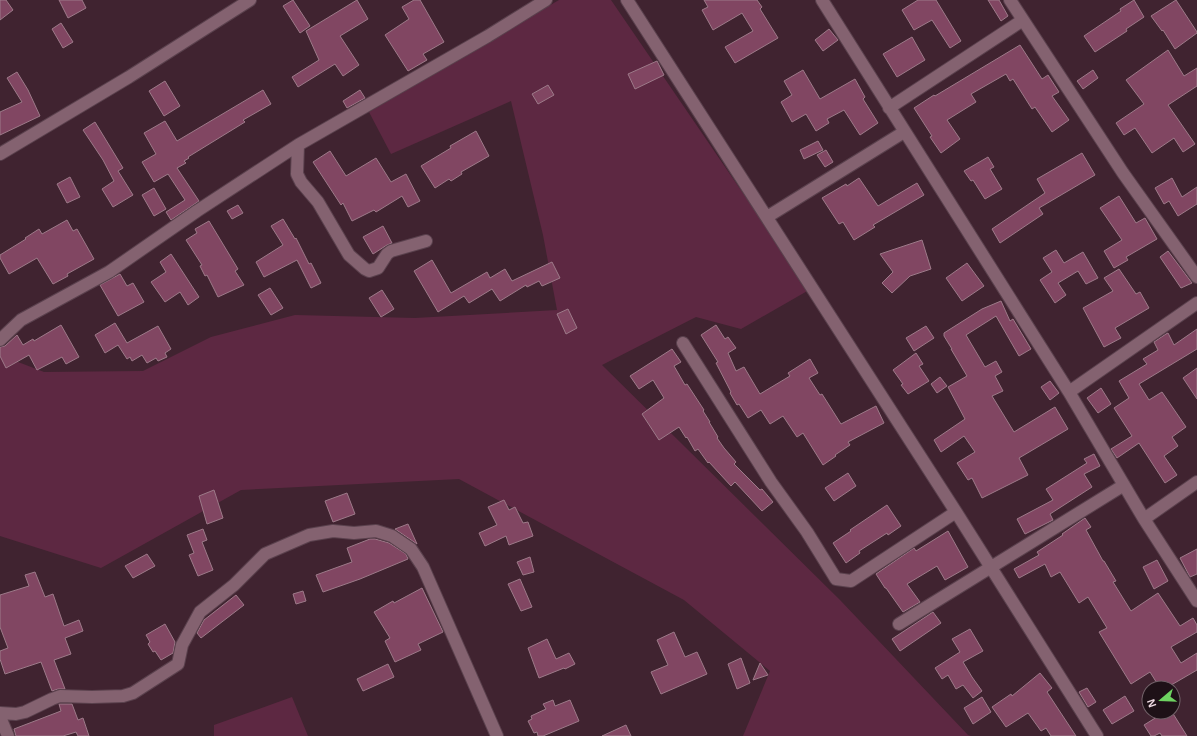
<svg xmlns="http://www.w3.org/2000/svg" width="1197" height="736" font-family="Helvetica,sans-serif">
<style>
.green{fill:#5d2842}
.building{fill:#814662;stroke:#9d7a89}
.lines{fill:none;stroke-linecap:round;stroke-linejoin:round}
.minor-casing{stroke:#5a414d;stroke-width:14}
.minor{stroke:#846270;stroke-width:12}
</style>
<rect width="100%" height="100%" fill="#402330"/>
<path class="green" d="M559,0H611L809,290L741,329L696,317L602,365L840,600L968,735L971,736H743L770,671L684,600L459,479L241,490L101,568L0,536V355L44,372L143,371L211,337L295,315L415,318L557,310L543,235L511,101L391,154L369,112Z
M292,697L308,736H214V725Z"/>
<path class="building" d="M0,0H6L13,10L0,20Z
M59,0H82L86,8L68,18Z
M293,0L310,26L300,33L283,6Z
M357,0L368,19L340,36L359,65L343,76L335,64L298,87L292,77L319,60L306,31Z
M414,0H420L444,42L423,54L427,60L408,71L385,35L409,19L402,7Z
M704,0H757L762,7L760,9L778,38L735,63L725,47L753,31L742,13L713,30L702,10L708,7Z
M918,0H936L961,41L950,48L932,20L914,30L902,10Z
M988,0H999L1008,16L1001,21Z
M1134,0L1144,17L1126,29L1127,31L1095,52L1084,36L1121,11L1120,9Z
M1176,0L1197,32V33L1175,49L1163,30L1162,31L1151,16Z
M61,23L73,42L63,48L52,29Z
M829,29L838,40L823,51L815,40Z
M912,37L925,60L897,77L883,54Z
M1020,45L1042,79L1048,75L1059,92L1052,96L1069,120L1052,132L1035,107L1032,109L1013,79L1010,81L1006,74L971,94L976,102L947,120L960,139L941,153L930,137L932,136L914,108L934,95L935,96Z
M1168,50L1184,76L1197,68V86L1168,105L1195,144L1183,152L1174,138L1152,153L1135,128L1124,135L1116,123L1144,104L1126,80Z
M657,61L664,75L635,89L628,74Z
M803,70L820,99L855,79L865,97L863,99L878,123L860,135L844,110L827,119L829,123L816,131L806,114L792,122L781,102L792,95L784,81Z
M1093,70L1098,78L1083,89L1077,81Z
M17,72L28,90L40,116L0,135V112L22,102L7,78Z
M165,81L180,106L164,116L149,91Z
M548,85L554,95L538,104L532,94Z
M263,90L271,104L243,120L245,122L188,157L189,158L184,161L186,163L177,168L199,201L171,220L166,212L185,200L168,174L154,182L142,162L156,154L144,133L165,121L177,141Z
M360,90L365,98L347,108L343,101Z
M95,122L123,168L118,171L133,195L113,207L102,189L114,181L103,160L83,130Z
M476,131L489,156L461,172L462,174L451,181L449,179L435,188L421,166L451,148L450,146Z
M818,141L823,150L804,159L800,150Z
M826,150L833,162L825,167L817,155Z
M330,151L346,176L376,158L391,182L406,174L420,201L408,207L402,196L376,212L374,210L352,221L343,203L341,205L313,162Z
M1082,153L1095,175L1039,208L1043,214L1000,243L992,229L1045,193L1037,179Z
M988,157L994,167L990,169L1002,189L985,199L973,180L971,181L964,171Z
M70,177L80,197L67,203L57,184Z
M859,178L878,206L917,183L924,195L873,225L875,227L854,240L843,222L839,224L822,198L846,184L847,186Z
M1172,178L1182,197L1197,187V204L1178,216L1169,201L1164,204L1155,188Z
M154,188L166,209L154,216L142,195Z
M1119,196L1136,223L1145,218L1157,239L1126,257L1128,260L1114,268L1104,251L1122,240L1100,208Z
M238,205L243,213L232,219L227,211Z
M283,219L295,239L296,238L309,264L311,263L321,283L311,288L297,260L264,277L256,262L283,245L271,226Z
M67,220L73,231L77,229L94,259L67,274L68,276L53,284L37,258L9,274L0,258V255L26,239L25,238L39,229L42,234Z
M209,221L238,269L235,271L244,285L218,297L207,275L205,276L200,266L202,265L186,240L197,233L195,229Z
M383,226L392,243L387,245L373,254L363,237Z
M922,240L931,269L910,276L892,293L882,283L893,272L880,254Z
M1056,250L1064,263L1083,252L1098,278L1086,284L1078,271L1058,283L1066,295L1055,303L1040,280L1052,272L1043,258Z
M1168,251L1192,283L1181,288L1160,257Z
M171,254L199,297L188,305L180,292L165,302L151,282L166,272L160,262Z
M432,260L451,293L487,272L490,278L505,269L512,281L552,262L560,278L542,286L539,281L527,287L526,285L500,301L492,289L469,303L464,296L438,312L414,271Z
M967,263L984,286L962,301L946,278Z
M1119,269L1136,294L1140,292L1149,308L1115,328L1121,338L1104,347L1083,308L1113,291L1104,278Z
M120,274L127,286L133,283L144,302L118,316L100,285Z
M270,288L283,308L271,315L258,295Z
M382,290L394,309L381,317L369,298Z
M1001,301L1010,321L1013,319L1031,349L1019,356L996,316L966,335L985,367L996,361L1002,372L995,376L1003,391L992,396L1014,432L1055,407L1068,429L1019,458L1028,475L982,498L972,478L968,480L957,463L975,452L964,436L941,452L934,440L965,419L948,387L967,376L951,349H952L944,336V333L982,309Z
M568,309L577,328L566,334L557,314Z
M115,323L127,343L158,326L171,349L165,353L167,357L158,361L156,358L147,363L142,355L132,361L130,357L127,359L118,345L105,353L95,335Z
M61,325L79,357L66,364L62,357L37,370L29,355L6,368L0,356V347L5,346L17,335L23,345L33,339L34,341Z
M716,325L725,339L728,337L736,348L728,353L736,371L744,367L760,394L790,376L788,373L810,359L818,373L809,378L820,395L822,394L841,424L876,406L884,423L848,442L850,445L835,455L836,456L823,465L803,433L797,437L783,416L770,424L761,410L748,418L739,404L737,405L730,393L731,392L716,363L718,362L701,335Z
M926,326L934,338L914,351L906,338Z
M1197,329V349L1139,384L1149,400L1162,392L1186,427L1172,437L1178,446L1164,456L1177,475L1165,483L1139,443L1117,458L1111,449L1132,436L1114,408L1129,398L1119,381L1147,364L1143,359L1158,350L1154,342L1166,334L1168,333L1174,345Z
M672,349L681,362L674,366L685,385L687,384L704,410L703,411L710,422H709L718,437L717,438L724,448L736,462L734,464L760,490L762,489L773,502L762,511L735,482L731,486L709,462L708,463L698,449L695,451L687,437L686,438L679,427L659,440L642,414L664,398L653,380L639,389L630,376Z
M916,353L923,364L919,366L929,381L908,394L901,385L903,384L893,370Z
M1197,368V399L1183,378Z
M940,377L947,386L937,393L931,384Z
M1050,381L1059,393L1050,400L1041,387Z
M1101,388L1111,404L1098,413L1087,398Z
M1094,454L1100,466L1084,474L1092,487L1050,514L1053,520L1025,534L1017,519L1053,500L1046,489L1087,463L1084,459Z
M848,473L856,486L834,501L825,488Z
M214,490L223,518L207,524L199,496Z
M347,493L355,514L333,522L325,501Z
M504,500L509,510L515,507L523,523L528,522L533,536L509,545L506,536L485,546L479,533L497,525L488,507Z
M887,505L901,526L888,535L887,533L859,551L860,553L846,563L833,543L851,531L850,530Z
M1085,518L1091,527L1086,530L1103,561H1104L1116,581L1113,582L1131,611L1158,593L1180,626L1193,618L1197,625V632L1171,647L1181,663L1197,653V670L1166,688H1160L1150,672L1131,684L1099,632L1107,628L1088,597L1079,603L1060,572L1051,577L1045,564L1019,578L1014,569L1039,555L1037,552L1063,535L1062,534Z
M408,524L417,544L395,529Z
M203,529L207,540L202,542L213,570L198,576L189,555L194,553L187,535Z
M948,531L968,567L945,580L937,566L907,584L920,602L903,612L886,588H885L876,574L914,548L916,551Z
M370,539H375L389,543L406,554L408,559L360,579L323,592L316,575L352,562L347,548Z
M1197,549V574L1190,577L1180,558Z
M147,554L155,566L133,578L125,566Z
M530,557L534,572L523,575L517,562Z
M1157,560L1168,581L1154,589L1143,567Z
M35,572L45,597L53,594L64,626L79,620L83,631L65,638L71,654L54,660L65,689H58L52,691L41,662L5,674L0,659V651L8,648L0,627V595L29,586L25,575Z
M520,579L532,607L521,611L508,584Z
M422,588L443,632L418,644L421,650L395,662L385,641L390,638L374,612L393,601L394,603Z
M303,591L306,601L296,604L293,594Z
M236,595L244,605L201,638L197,633L204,620Z
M933,612L941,623L900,651L892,639Z
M165,624L175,642L173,653L161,660L155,651L153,652L148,644L150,642L146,635Z
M970,629L983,651L963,662L972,677L982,691L973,698L963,685L956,689L948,675L942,679L935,668L960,652L952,639Z
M674,632L685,657L697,652L707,674L661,694L651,672L668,665L657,640Z
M547,639L556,659L569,653L575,664L565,669L564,668L539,678L528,648Z
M741,658L750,683L737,689L728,664Z
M760,663L768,675L753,680Z
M388,664L394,677L363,691L357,679Z
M1040,673L1052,688L1047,692L1076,736H1051L1046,728L1041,731L1028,713L1006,727L992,707L1011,694L1012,696Z
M1087,688L1096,702L1088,707L1079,692Z
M1125,696L1134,711L1112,724L1103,710Z
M982,697L991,712L973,724L964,708Z
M553,700L555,706L570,700L579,721L543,736H538L537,732L534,733L528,721L532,719L531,716L546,709L543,704Z
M59,704H72L78,720L83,718L89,736H78L76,732L63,736H16L14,729L61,711Z
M1165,712H1172L1187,736H1162L1160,733L1154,736H1151L1144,725Z
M626,725L631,736H602Z"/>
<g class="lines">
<g class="minor-casing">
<path id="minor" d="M627,0L956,512L1097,736
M822,0L1069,392L1144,519L1197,601
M1010,0L1123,173L1197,277
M889,108L1023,20
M298,145L297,174L301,182L318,202L349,255L365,269L369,271L378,268L387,254L391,251L426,241
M0,154L129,77L250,0
M767,217L904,132
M0,340L21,320L109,272L197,211L298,145L488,36L546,0
M683,343L771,482L807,532L836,579L851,581L956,512
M1069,392L1197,303
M1144,519L1197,482
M899,624L1124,485
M0,713L16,714L25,712L52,699L60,696L92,697L123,696L133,693L178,664L182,645L200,612L234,585L265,554L309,535L333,531L354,533L376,531L392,536L411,549L423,567L497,736
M0,717L8,736"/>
</g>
<use href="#minor" class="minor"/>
</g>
<g transform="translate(1161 700) rotate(251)"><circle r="19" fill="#1e1117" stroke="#726269"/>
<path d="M0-3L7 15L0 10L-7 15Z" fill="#6ed361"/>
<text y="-6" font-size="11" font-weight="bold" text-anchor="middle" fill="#f0dce4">N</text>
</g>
</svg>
